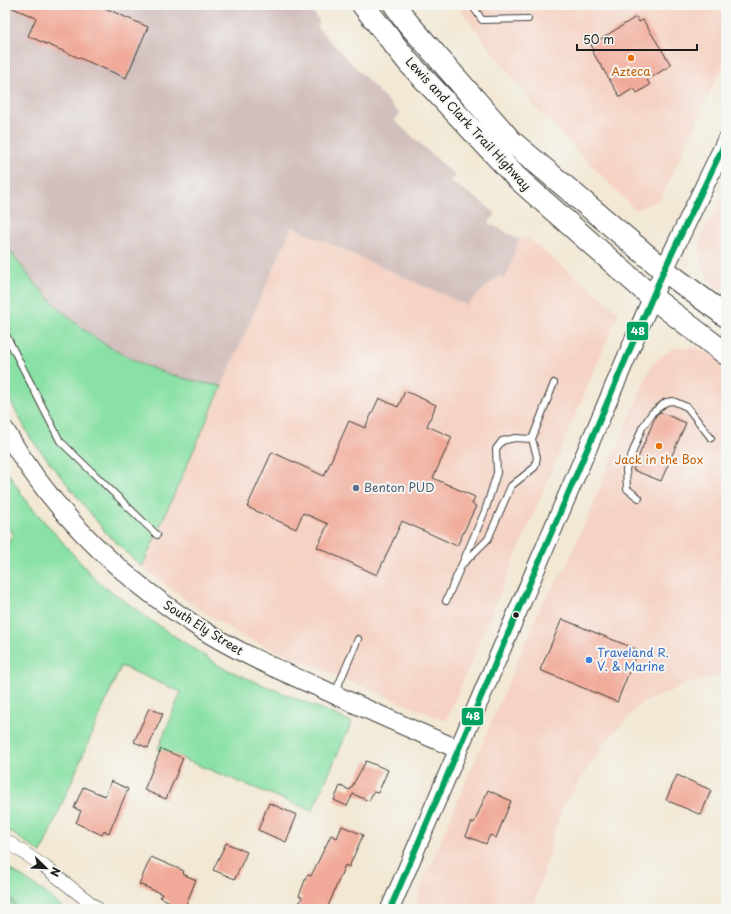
<svg xmlns="http://www.w3.org/2000/svg" width="731" height="914" font-family="'Playpen Sans',sans-serif">
<style>
.built{fill:#f5d2c3}
.industrial{fill:#d1bfbd}
.green{fill:#89e1a5;stroke:#527e60}
.forest{fill:#6ebf8a;stroke:#456e53}
.building{fill:#f1aa99}
.lines{fill:none;stroke-linecap:round;stroke-linejoin:round}
.lane-casing{stroke:#3c3b38;stroke-width:8}
.street-casing{stroke:#3c3b38;stroke-width:14}
.secondary-casing{stroke:#3c3b38;stroke-width:20}
.highway-casing{stroke:#3c3b38;stroke-width:24}
.lane{stroke:#fff;stroke-width:6}
.street{stroke:#fff;stroke-width:13}
.secondary{stroke:#fff;stroke-width:18}
.highway{stroke:#fff;stroke-width:22}
.bus-1-casing{stroke:#f6f6f2;stroke-width:9}
.bus-1{stroke:#00a261;stroke-width:6}
.food-dot{fill:#e8710a;stroke:#f6f6f2;stroke-width:1.5}
.service-dot{fill:#5c6f8a;stroke:#f6f6f2;stroke-width:1.5}
.bus-dot{fill:#1c1c1c;stroke:#f6f6f2;stroke-width:1.5}
.shop-dot{fill:#3f7fe0;stroke:#f6f6f2;stroke-width:1.5}
.labels{text-anchor:middle;stroke-width:4;stroke-linejoin:round;paint-order:stroke}
.food-label{font-size:12px;fill:#c56008;stroke:#f6f6f2}
.street-label{font-size:12px;fill:#1c1c1c;stroke:#f6f6f2}
.service-label{font-size:12px;fill:#4e5e75;stroke:#f6f6f2;text-anchor:start}
.shop-label{font-size:12px;fill:#366cbe;stroke:#f6f6f2;text-anchor:start}
.line-badge{stroke:#f6f6f2;stroke-width:1.5}
.badge-label{font-size:11px;text-anchor:middle;font-weight:bold;fill:#fff}
</style>
<rect width="100%" height="100%" fill="#f6f6f2"/>
<filter id="ink" filterUnits="userSpaceOnUse"><feTurbulence type="fractalNoise" baseFrequency=".025" numOctaves="2"/><feDisplacementMap in="SourceGraphic" scale="8" xChannelSelector="R" yChannelSelector="G"/><feConvolveMatrix kernelMatrix="1 2 1 2 8 2 1 2 1" color-interpolation-filters="sRGB"/></filter>
<filter id="wash" filterUnits="userSpaceOnUse"><feTurbulence type="fractalNoise" baseFrequency=".012" numOctaves="4" result="noise"/><feDisplacementMap in="SourceGraphic" scale="16" xChannelSelector="R" yChannelSelector="G"/><feGaussianBlur stdDeviation="0.9" result="paint"/><feColorMatrix in="noise" values="0 0 0 0 0 0 0 0 0 0 0 0 0 0 0 0 0 1.4 0 .05"/><feComposite in="paint" operator="in"/></filter>
<g filter="url(#wash)">
<rect width="100%" height="100%" fill="#f2e8d4"/>
<path class="built" d="M457,5H726V59L660,200L635,210L535,107Z
M726,191V294L711,283L700,265L699,242Z
M292,227L466,305L499,276L506,277L519,239L526,237L619,312L446,721L244,637L201,611L142,567Z
M694,347L706,351L726,365V674L686,684L639,705L604,744L561,810L533,909H434L415,901L542,603L565,569L652,364L673,348Z"/>
<path class="industrial" d="M5,5H309L319,21L318,28L400,114L394,120L456,176L449,180L483,203L496,214L488,223L519,239L506,278L499,276L466,305L292,227L142,567L107,534L31,439L5,391Z"/>
<path class="green" d="M5,243C57,322 127,373 222,386L142,567L107,534L31,439L5,391Z
M5,468L27,502L96,580L156,624L223,668L352,722L312,811L158,749L181,692L121,666L41,853L5,828V552L13,532L5,528Z
M5,866L46,893L64,909H5Z"/>
<path class="forest" d="M5,889L18,909H5Z"/>
<g id="blocks">
<path class="building" d="M6,5H98L148,27L126,78L28,36L36,18Z
M636,17L639,22L643,20L671,65L647,80L650,85L637,93L634,88L620,97L592,51L594,50L591,45Z
M405,391L436,405L427,426L452,437L433,478L475,497L472,504L476,506L457,546L402,521L377,575L317,547L328,524L303,513L296,529L247,507L272,452L324,476L349,421L365,428L379,398L398,407Z
M660,412L686,423L661,481L633,470L656,415Z
M562,619L638,650L617,702L540,670Z
M149,708L163,714L148,748L134,742Z
M161,749L183,758L166,799L144,790Z
M366,761L388,770L378,793L373,792L369,801L353,794L347,806L334,800L340,786L350,790Z
M677,775L711,790L701,815L666,800Z
M111,781L128,789L109,833L104,831L102,835L76,823L81,811L74,808L83,787L105,796Z
M488,790L511,801L496,838L490,835L486,844L466,836L472,822L474,823Z
M269,803L297,815L286,842L258,830Z
M342,826L363,835L349,867L345,865L327,909H297L302,897L299,896L307,875L311,876L331,835L337,838Z
M226,843L247,852L235,879L213,870Z
M151,857L184,871L183,874L196,880L184,909H179L169,905L170,902L160,897L162,894L139,884Z"/>
</g>
</g>
<g filter="url(#ink)">
<use href="#blocks" fill-opacity="0" stroke="#3c3b38" stroke-width="1"/>
<g class="lines">
<g class="lane-casing">
<path id="lane" d="M472,5L482,20L528,19
M5,333L60,441L157,535
M639,498L627,489L626,469L642,428L652,413L666,402L673,401L687,407L711,438
M464,563L488,539L511,486L535,467L537,457L532,439
M446,601L485,511L497,473L496,449L502,441L515,438L532,439L554,383
M335,693L358,639"/>
</g>
<g class="street-casing">
<path id="street" d="M5,840L45,867L98,909"/>
</g>
<g class="secondary-casing">
<path id="secondary" d="M5,430C52,511 120,577 198,627C237,652 279,670 320,688C366,709 412,730 458,749
M390,909L664,270L726,141"/>
</g>
<g class="highway-casing">
<path id="highway" d="M363,5L409,63L516,177L653,298L726,354
M395,5L407,22L511,141L664,270L726,316"/>
</g>
<use href="#lane" class="lane"/>
<use href="#street" class="street"/>
<use href="#secondary" class="secondary"/>
<use href="#highway" class="highway"/>
<g class="bus-1-casing">
<path id="bus-1" d="M390,909L664,270L726,141"/>
</g>
<use href="#bus-1" class="bus-1"/>
</g>
</g>
<g class="food-dot">
<circle cx="631" cy="58" r="4"/>
<circle cx="659" cy="446" r="4"/>
</g>
<circle class="service-dot" cx="356" cy="488" r="4"/>
<circle class="bus-dot" cx="516" cy="615" r="3.5"/>
<circle class="shop-dot" cx="589" cy="660" r="4"/>
<g class="labels">
<g class="food-label">
<text x="631" y="76">Azteca</text>
<text x="659" y="464">Jack in the Box</text>
</g>
<g class="street-label">
<text transform="translate(468 124) rotate(47)" y="4">Lewis and Clark Trail Highway</text>
<text transform="translate(203 628) rotate(32)" y="4">South Ely Street</text>
</g>
<g class="service-label">
<text x="364" y="492">Benton PUD</text>
</g>
<g class="shop-label">
<text x="597" y="657">Traveland R.<tspan x="597" dy="14">V. &amp; Marine</tspan></text>
</g>
</g>
<g class="line-badge">
<rect x="626" y="321" width="23" height="20" rx="4" fill="#00a261"/>
<rect x="461" y="707" width="23" height="19" rx="4" fill="#00a261"/>
</g>
<g class="badge-label">
<text x="638" y="335">48</text>
<text x="473" y="720">48</text>
</g>
<rect width="731" height="914" fill="none" stroke="#f6f6f2" stroke-width="20"/>
<g transform="translate(46 868) rotate(113)" stroke="#f6f6f2" stroke-width="3" paint-order="stroke">
<path d="M0-3L7 15L0 10L-7 15Z" fill="#1c1c1c"/>
<text y="-6" font-size="11" font-weight="bold" text-anchor="middle" fill="#1c1c1c">N</text>
</g>
<path d="M577 44v6h120v-6" fill="none" stroke="#1c1c1c" stroke-width="2"/>
<text x="583" y="44" font-size="12" fill="#1c1c1c" stroke="#f6f6f2" stroke-width="3" paint-order="stroke">50 m</text>
</svg>
